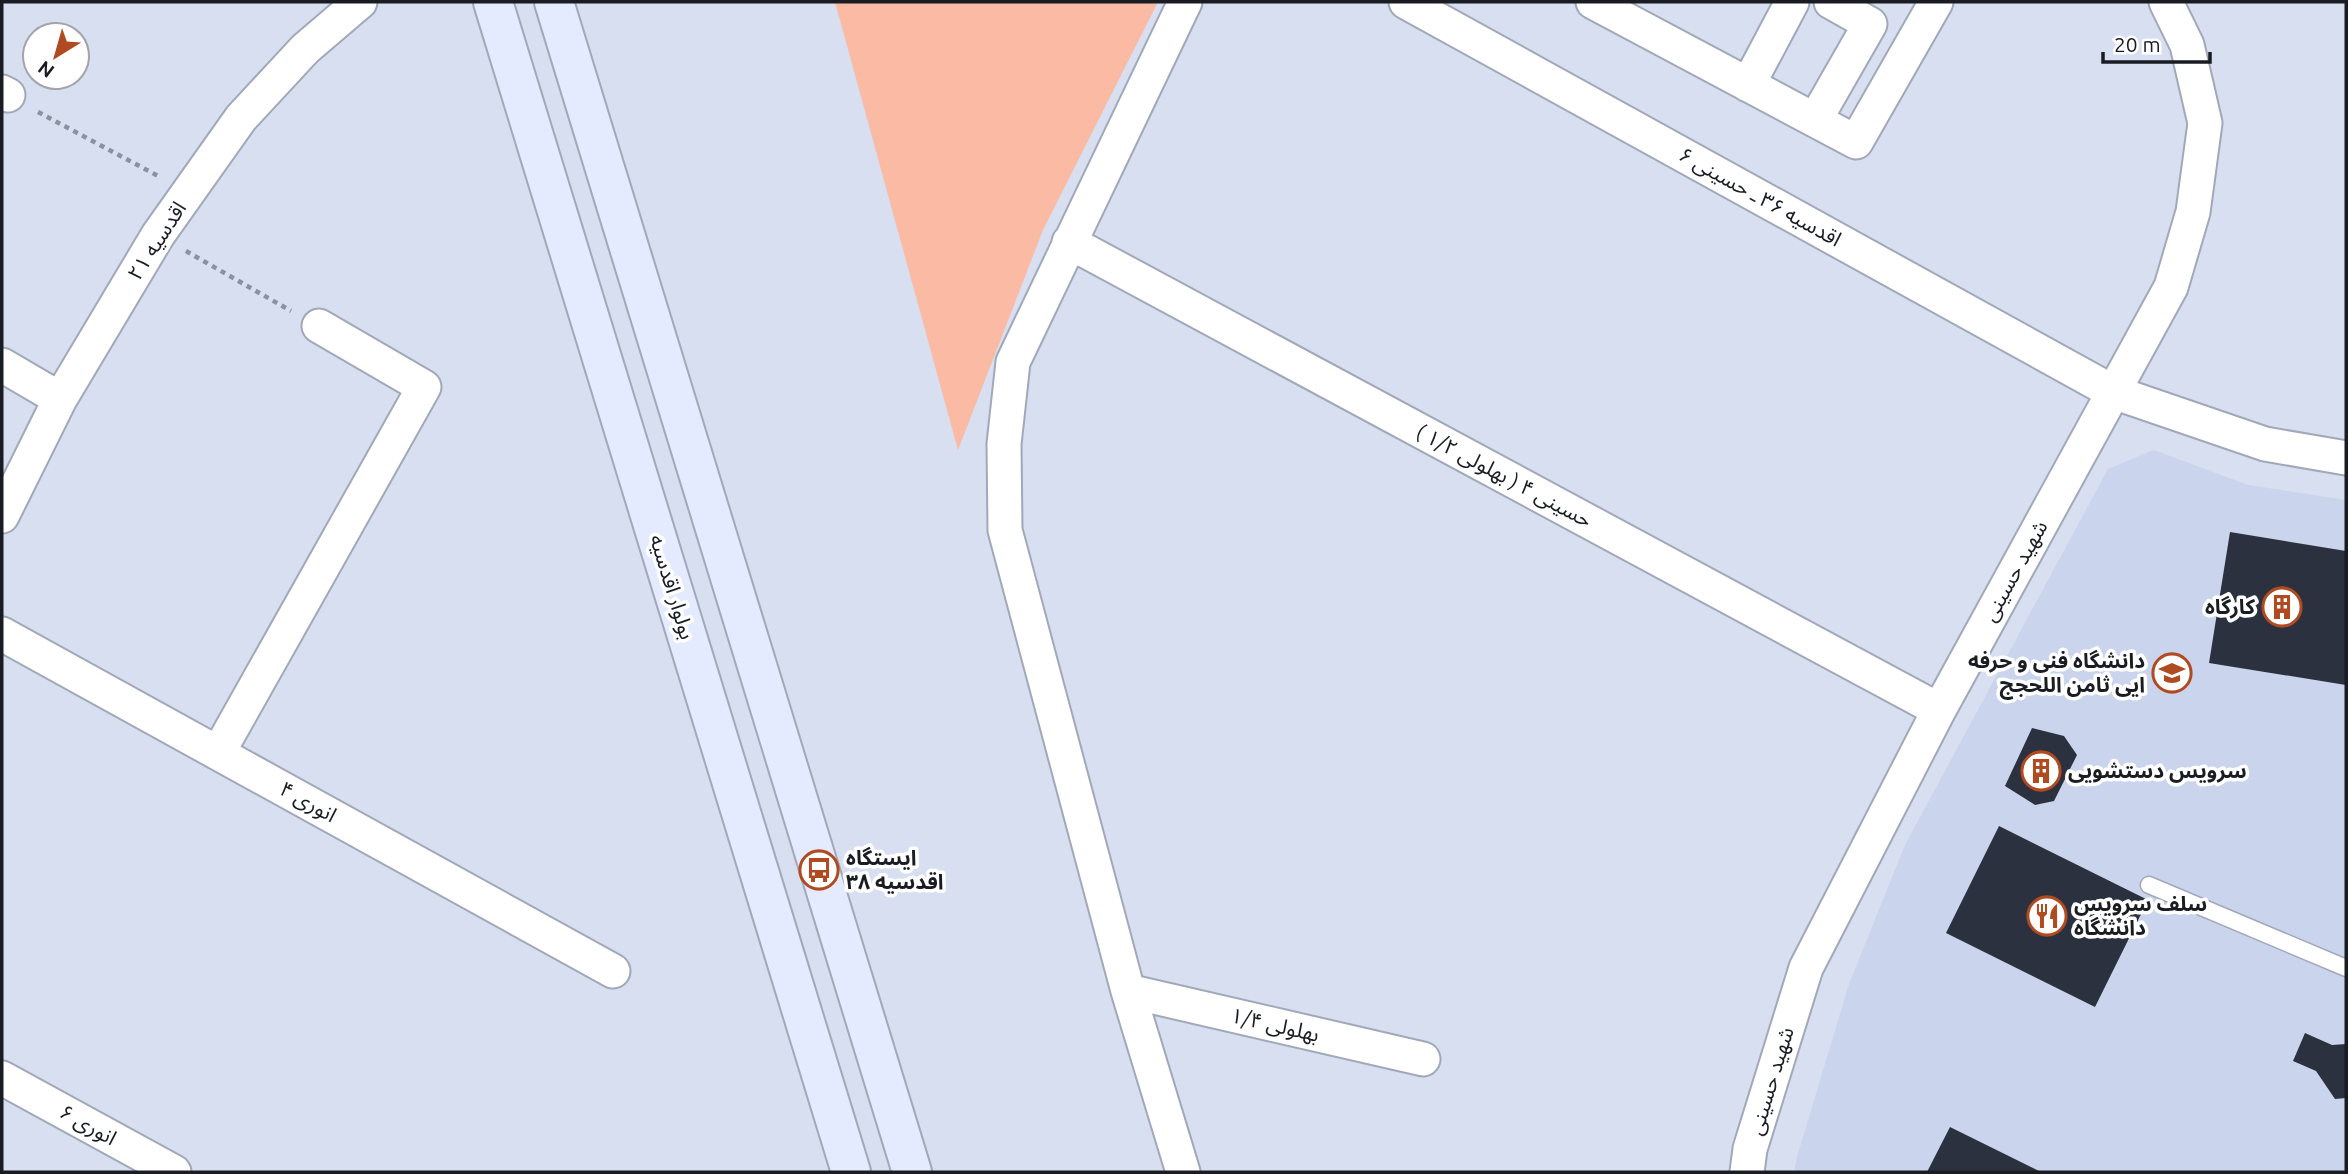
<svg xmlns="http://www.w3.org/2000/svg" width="2348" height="1174" font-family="Ubuntu,'Noto Sans Arabic',sans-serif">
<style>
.built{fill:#cad4ec}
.green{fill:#fabaa3}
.building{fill:#2b313e}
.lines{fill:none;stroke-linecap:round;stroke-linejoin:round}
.service-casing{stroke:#a1a8b8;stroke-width:19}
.minor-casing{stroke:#a1a8b8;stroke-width:37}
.secondary-casing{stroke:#a1a8b8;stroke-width:42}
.path{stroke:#8b919d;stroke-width:4.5;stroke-dasharray:5 5;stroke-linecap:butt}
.service{stroke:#fff;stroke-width:16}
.minor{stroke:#fff;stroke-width:33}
.secondary{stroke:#e4ebfe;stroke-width:38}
.labels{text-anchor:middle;stroke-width:7;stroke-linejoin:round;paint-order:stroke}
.street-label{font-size:21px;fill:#191c22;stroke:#fff}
.poi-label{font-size:21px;font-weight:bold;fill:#191c22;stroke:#fff;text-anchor:start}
</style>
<rect width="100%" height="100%" fill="#d7dff0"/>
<path class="built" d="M2154,450L2248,485L2346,500V1172H1794L1797,1157L1849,984L1905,845L2108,469Z"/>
<path class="green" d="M835,2H1158L1043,230L958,450Z"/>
<path class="building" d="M2230,532L2346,551V685L2209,663Z
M2032,728L2064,736L2077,755L2054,801L2035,805L2005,786Z
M1999,826L2148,900L2095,1007L1946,933Z
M2305,1033L2332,1045L2346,1044V1098L2335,1099L2316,1071L2293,1061Z
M1950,1127L2041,1172H1927Z"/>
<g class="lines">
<g class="service-casing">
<path id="service" d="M2149,885L2346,968"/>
</g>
<g class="minor-casing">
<path id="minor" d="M1406,2L2113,392L2265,444L2346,458
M1593,2L1856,142L1936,2
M1748,85L1792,2
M2,92L8,95
M1815,120L1870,24L1831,2
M1069,242L1939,710
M2,365L60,399
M2,516L60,399L158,235L241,118L305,49L360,2
M2,634L613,971
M218,753L424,387L319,326
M1128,991L1423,1059
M2,1078L174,1172
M1183,1172L1128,991L1005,530L1004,444L1013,362L1185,2
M1747,1172L1750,1149L1806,968L1939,710L2171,287L2193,212L2205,123L2187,45L2166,2"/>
</g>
<g class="secondary-casing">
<path id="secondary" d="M493,2L851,1172
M554,2L912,1172"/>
</g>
<path class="path" d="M38,112L160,177
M186,251L291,311"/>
<use href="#service" class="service"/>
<use href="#minor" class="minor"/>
<use href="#secondary" class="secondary"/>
</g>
<defs>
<g id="building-ring" transform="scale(2.0125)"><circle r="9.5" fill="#fff" stroke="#b04a21" stroke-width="1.5"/><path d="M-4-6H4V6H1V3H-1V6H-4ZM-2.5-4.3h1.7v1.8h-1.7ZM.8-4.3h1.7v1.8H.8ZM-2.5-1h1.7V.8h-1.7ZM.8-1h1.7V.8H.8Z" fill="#b04a21"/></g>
<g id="university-ring" transform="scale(2.0125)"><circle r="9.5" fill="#fff" stroke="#b04a21" stroke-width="1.5"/><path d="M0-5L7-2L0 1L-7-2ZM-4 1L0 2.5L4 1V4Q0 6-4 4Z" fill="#b04a21"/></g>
<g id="bus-ring" transform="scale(2.0125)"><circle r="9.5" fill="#fff" stroke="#b04a21" stroke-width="1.5"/><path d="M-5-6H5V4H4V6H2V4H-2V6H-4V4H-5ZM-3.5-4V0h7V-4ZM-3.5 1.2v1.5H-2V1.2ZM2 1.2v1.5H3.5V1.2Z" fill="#b04a21"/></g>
<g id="restaurant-ring" transform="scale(2.0125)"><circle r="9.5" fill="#fff" stroke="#b04a21" stroke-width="1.5"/><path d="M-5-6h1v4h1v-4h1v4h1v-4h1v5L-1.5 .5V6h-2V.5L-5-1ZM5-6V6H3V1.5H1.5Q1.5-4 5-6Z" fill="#b04a21"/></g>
</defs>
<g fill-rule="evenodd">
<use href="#building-ring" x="2282" y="607"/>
<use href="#university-ring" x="2172" y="673"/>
<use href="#building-ring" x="2041" y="771"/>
<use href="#bus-ring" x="819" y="870"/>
<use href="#restaurant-ring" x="2047" y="916"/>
</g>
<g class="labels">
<g class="street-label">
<text transform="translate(1760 197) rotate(29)" y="7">اقدسیه ۳۶ ـ حسینی ۶</text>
<text transform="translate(157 241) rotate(-57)" y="7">اقدسیه ۲۱</text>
<text transform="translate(1504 476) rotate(28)" y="7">حسینی ۴ ( بهلولی ۱/۲ )</text>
<text transform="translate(2015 571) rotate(-61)" y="7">شهید حسینی</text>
<text transform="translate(672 587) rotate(73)" y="7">بولوار اقدسیه</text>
<text transform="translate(308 802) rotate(29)" y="7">انوری ۴</text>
<text transform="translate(1275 1025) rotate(13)" y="7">بهلولی ۱/۴</text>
<text transform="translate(1771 1081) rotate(-73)" y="7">شهید حسینی</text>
<text transform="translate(88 1125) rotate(29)" y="7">انوری ۶</text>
</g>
<g class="poi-label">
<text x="2255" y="614" text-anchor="end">کارگاه</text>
<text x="2145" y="668" text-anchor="end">دانشگاه فنی و حرفه<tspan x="2145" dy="24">ایی ثامن اللحجج</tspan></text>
<text x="2068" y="778">سرویس دستشویی</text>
<text x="846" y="865">ایستگاه<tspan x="846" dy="24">اقدسیه ۳۸</tspan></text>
<text x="2074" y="911">سلف سرویس<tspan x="2074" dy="24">دانشگاه</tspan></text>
</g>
</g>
<rect width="2348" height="1174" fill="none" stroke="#191c22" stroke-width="7"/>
<g transform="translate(56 56) rotate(217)"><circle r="33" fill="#ffffff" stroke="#a3a4a7" stroke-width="2"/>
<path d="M0-5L12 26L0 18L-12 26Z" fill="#b04a21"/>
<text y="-10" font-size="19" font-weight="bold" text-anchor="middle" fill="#191c22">N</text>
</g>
<path d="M2103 52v10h107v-10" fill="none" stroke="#191c22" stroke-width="3.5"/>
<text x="2114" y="52" font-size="21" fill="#191c22" stroke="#ffffff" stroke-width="5" paint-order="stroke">20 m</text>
</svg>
